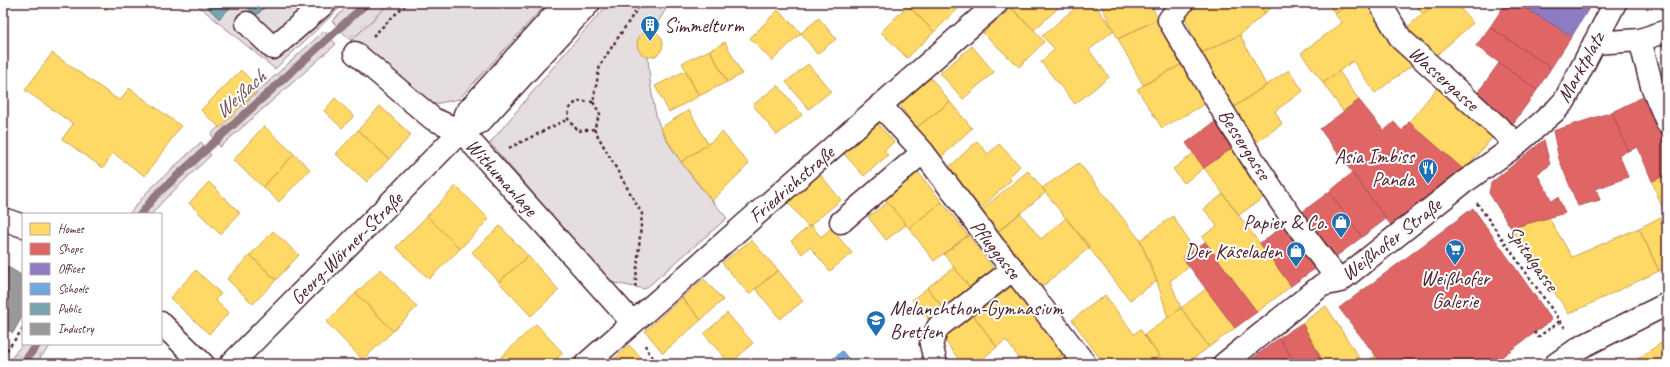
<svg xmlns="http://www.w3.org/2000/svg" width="1670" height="367" font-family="Caveat,sans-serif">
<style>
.grass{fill:url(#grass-tufts);stroke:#987e86}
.park{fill:#e5dee0;stroke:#987e86}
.homes{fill:#ffd966;stroke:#c9a154}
.shops{fill:#e06666;stroke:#b35154}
.offices{fill:#8e7cc3;stroke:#7a6095}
.schools{fill:#6fa8dc;stroke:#647fa7}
.public{fill:#76a5af;stroke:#697d87}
.industry{fill:#999;stroke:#817478}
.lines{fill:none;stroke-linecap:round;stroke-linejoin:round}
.stream{stroke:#91787e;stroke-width:8}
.minor-casing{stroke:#4a1f2b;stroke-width:25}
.path{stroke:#4a1f2b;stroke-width:2.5;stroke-dasharray:3 3;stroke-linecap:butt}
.minor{stroke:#fff;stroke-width:22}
.labels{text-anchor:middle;stroke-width:4;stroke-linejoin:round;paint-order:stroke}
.poi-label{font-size:20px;fill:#4a1f2b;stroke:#fff;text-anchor:end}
.street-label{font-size:20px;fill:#4a1f2b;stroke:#fff}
.water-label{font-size:21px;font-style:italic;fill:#74535c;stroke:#fff}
</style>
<defs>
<pattern id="grass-tufts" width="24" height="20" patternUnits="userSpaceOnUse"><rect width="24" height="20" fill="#e5dee0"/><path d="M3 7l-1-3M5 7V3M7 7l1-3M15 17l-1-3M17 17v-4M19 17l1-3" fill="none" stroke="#c6bec0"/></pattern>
</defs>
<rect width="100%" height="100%" fill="#fff"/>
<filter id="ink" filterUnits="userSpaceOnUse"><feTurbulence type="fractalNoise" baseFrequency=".025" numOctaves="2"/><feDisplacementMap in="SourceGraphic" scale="8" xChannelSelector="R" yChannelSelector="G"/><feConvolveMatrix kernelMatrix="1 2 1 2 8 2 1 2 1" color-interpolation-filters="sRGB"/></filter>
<g filter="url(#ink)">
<path class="grass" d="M351,3H390L351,41L332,21Z
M324,31L336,44L220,147L211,134Z
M201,142L211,155L162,202L152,214H129L148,191Z
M23,343V344H52L35,364H7Z"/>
<path class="park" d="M195,3H345L275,69Z
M390,3H547L459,99L430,105L351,41Z
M609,3H670C665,9 657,26 651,30C644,36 635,33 638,48L642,54L648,57C649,75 653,113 661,129C677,162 703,190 727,218L645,289L609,282L490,143L565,53Z"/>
<path class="homes" d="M95,3H110L106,10Z
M910,3H964L934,32L908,5Z
M1017,3H1064L1034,30L1011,8Z
M1081,3H1093L1114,30L1089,50L1109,77L1075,104L1041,62L1055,49L1042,36Z
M1100,3H1150L1158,19L1118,39Z
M1199,3H1257L1265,13L1240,35L1201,53L1184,15Z
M1257,3H1277L1265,13Z
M1328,3H1350L1335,14Z
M1350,3H1372L1415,63L1375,93L1353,61L1323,83L1301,53L1342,23L1335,14Z
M1414,3H1435L1423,14Z
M1435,3H1456L1473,23L1431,60L1404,30Z
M908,5L934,32L907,58L881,32Z
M1011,8L1034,30L1044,42L1019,67L983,33Z
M778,10L801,33L772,61L750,38Z
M819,18L836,39L817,54L801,33Z
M1158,19L1182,64L1143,85L1118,39Z
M637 44a13 13 0 1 1 26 0a13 13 0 1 1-26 0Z
M1240,35L1266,85L1231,109L1201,53Z
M725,42L742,74L727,82L710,50Z
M972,46L994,72L963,99L940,73Z
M710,50L727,82L699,96L682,63Z
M52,53L120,101L129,88L181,126L145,176L113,153L103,168L62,139L73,124L25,90Z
M808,64L831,91L809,109L786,82Z
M1182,64L1205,104L1162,128L1137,89Z
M241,70L259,88L220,128L201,110Z
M1289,70L1303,91L1275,111L1282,124L1254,144L1231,109Z
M685,71L699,96L669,112L655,86Z
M1339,71L1359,100L1343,111L1323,83Z
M931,78L950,102L916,128L898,103Z
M778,85L802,115L777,135L753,105Z
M1437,88L1493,137L1464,170L1409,122Z
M335,98L354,116L342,128L324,111Z
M950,102L972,128L939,159L916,128Z
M380,106L411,135L389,159L358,130Z
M689,110L708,144L681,162L660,128Z
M3,115L7,116L3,131Z
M878,124L894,142L884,151L888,155L864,176L844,154Z
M264,126L294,154L263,187L233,160Z
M358,130L389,159L367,182L336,154Z
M722,132L749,164L712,201L681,162L708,144Z
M977,141L988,154L999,144L1020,166L1009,177L1011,180L981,208L946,170Z
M1235,146L1270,193L1239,215L1204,168Z
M1194,153L1204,168L1184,183L1173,169Z
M294,154L310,169L279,202L263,187Z
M1079,163L1140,240L1157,281L1130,300L1042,188Z
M917,171L942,202L909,228L884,198Z
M1028,171L1046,192L999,231L981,210Z
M820,174L841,200L808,227L787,201Z
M1667,175V267L1659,271L1639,228L1665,215L1652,181Z
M209,182L240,213L220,234L189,203Z
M456,186L489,219L460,249L427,216Z
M1223,194L1291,286L1257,312L1202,237L1217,226L1204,209Z
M888,202L906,225L886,240L868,217Z
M942,202L968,235L934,261L909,228Z
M1020,213L1041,239L1066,218L1090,247L1042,287L997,232Z
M427,216L460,249L429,279L396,247Z
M1173,216L1194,250L1183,258L1189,267L1170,281L1181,308L1168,318L1157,281L1140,240Z
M1549,218L1572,257L1639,228L1659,271L1569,314L1511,228Z
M811,225L821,237L831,228L852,253L830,271L810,247L802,254L791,241Z
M500,226L528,256L499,282L472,252Z
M273,231L299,255L276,280L250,255Z
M968,235L994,269L970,288L944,254Z
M751,240L778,270L749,294L722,263Z
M250,255L276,280L253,304L227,279Z
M528,256L559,290L531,316L499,282Z
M954,267L970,288L943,308L927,288Z
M381,269L417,307L393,331L356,293Z
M196,270L221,294L215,300L229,313L209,334L170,298Z
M778,270L803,301L780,319L756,289Z
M704,279L723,300L701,320L682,298Z
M1014,285L1064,353L1049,364H1023L1006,340L997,347L973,315Z
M927,288L943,308L929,320L912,300Z
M1206,289L1235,328L1209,347L1181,308Z
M356,293L393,331L363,360L326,322Z
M1105,295L1134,334L1140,329L1165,364H1104L1072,320Z
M682,298L701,320L663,353L645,331Z
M1326,306L1363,364H1320L1323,362L1302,323Z
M1181,308L1209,347L1186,364H1165L1144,335Z
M727,313L753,343L730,364L704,334Z
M973,315L997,347L976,364H962L943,338Z
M536,324L563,353L551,364H508L501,357Z
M1667,339V364H1630Z
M629,345L647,364H609Z
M1064,353L1073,364H1049Z
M1375,356L1382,364H1363Z
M501,357L508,364H494Z"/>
<path class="shops" d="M1506,3H1517L1572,36L1551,68L1490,27Z
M1490,27L1551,68L1537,90L1476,46Z
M1499,63L1537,90L1512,125L1474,98Z
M1649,94L1667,139V175L1652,181L1638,147L1628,151L1612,112Z
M1359,100L1384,131L1394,122L1402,131L1409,122L1464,170L1393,228L1320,129Z
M1612,112L1628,151L1619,154L1628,177L1596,189L1600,200L1578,206L1559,159L1553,131Z
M1216,121L1235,146L1204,168L1186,143Z
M1544,140L1550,165L1537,174L1552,201L1558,197L1565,213L1511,228L1489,193L1491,183Z
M1352,173L1386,219L1362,237L1329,192Z
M1329,192L1362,237L1330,261L1298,215Z
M1473,208L1552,320L1492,364H1382L1339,308Z
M1289,222L1320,265L1291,286L1260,243Z
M1205,242L1257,312L1235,328L1183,258Z
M1302,323L1323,362L1320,364H1296L1279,338Z
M1279,338L1296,364H1255L1252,359Z"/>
<path class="offices" d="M1517,3H1592L1572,36Z"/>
<path class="schools" d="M842,351L853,364H826Z"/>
<path class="public" d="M203,3H235L219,19Z
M243,3H269L256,16Z"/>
<path class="industry" d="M3,264L23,276V315L13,333L3,327Z"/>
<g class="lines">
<path class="stream" d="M141,214L155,196L367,3
M22,364L38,344"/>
<g class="minor-casing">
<path id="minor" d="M1182,3L1169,20C1221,109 1274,201 1340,281
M1380,3L1401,39L1508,136L1511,149
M247,23L273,48L325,3
M1640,40L1652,86L1667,122
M1594,43L1640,40L1667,31
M355,53L433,119L461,131L632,322
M880,105L923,152L995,248L1013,269L1085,364
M461,131L465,114L565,3
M3,219L23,226
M841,222L923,152
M161,323L203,364
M231,364L461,131L480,122L589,3
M586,364L997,3
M936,364L931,344L938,327L1013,269
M1224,364L1322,285L1340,281L1463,183L1511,149L1556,110L1565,100L1615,3
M1556,364L1579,348L1667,304"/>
</g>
<path class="path" d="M522,3L528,9
M373,36L407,3
M593,102L577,101L569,109L568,119L578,131L594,129L600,114L593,102L600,65L641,3
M594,129L642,214L635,290
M509,148L568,119
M1477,203L1565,328
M1534,332L1538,337L1560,321
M645,345L649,353L659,364
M3,355L23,329"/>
<use href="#minor" class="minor"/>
</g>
</g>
<defs>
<g id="building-pin" transform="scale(1)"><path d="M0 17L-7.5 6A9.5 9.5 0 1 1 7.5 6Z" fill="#1f6fb2" stroke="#fff"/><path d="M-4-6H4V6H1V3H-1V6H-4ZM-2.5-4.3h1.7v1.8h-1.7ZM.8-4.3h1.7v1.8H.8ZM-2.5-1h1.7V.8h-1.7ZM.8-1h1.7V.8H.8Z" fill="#fff"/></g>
<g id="restaurant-pin" transform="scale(1)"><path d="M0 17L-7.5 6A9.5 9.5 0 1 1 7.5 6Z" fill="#1f6fb2" stroke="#fff"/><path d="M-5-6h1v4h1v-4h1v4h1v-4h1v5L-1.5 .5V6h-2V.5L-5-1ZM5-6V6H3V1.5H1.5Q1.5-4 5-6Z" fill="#fff"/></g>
<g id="shop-pin" transform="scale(1)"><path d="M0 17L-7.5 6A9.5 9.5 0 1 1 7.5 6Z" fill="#1f6fb2" stroke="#fff"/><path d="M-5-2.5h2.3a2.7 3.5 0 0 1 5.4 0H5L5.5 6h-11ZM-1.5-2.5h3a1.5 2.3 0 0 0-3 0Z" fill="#fff"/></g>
<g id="supermarket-pin" transform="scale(1)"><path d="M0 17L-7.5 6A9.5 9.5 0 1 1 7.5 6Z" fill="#1f6fb2" stroke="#fff"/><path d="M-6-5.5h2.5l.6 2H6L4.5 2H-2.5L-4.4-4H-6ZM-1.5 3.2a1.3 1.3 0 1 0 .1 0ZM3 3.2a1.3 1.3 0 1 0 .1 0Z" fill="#fff"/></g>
<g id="school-pin" transform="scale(1)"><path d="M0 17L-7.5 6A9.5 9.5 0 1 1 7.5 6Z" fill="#1f6fb2" stroke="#fff"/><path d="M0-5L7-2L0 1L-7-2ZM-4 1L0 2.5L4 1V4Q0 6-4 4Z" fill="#fff"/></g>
</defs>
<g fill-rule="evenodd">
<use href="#building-pin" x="650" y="25"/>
<use href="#restaurant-pin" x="1428" y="168"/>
<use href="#shop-pin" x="1341" y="222"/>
<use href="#supermarket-pin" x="1455" y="249"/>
<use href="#shop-pin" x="1296" y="251"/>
<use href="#school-pin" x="876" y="320"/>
</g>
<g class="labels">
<g class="poi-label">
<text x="664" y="32" text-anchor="start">Simmelturm</text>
<text x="1414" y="163">Asia Imbiss<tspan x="1414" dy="23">Panda</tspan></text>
<text x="1327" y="229">Papier &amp; Co.</text>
<text x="1282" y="258">Der Käseladen</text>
<text x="1455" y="285" text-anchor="middle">Weißhofer<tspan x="1455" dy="23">Galerie</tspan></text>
<text x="890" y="315" text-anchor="start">Melanchthon-Gymnasium<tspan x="890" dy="23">Bretten</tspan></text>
</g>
<g class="street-label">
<text transform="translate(1580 67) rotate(-61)" y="7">Marktplatz</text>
<text transform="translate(1444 78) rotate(42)" y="7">Wassergasse</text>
<text transform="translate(1245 144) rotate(57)" y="7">Bessergasse</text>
<text transform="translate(502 177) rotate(48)" y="7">Withumanlage</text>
<text transform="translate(791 184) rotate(-41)" y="7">Friedrichstraße</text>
<text transform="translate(1391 239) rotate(-38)" y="7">Weißhofer Straße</text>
<text transform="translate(346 248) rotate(-45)" y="7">Georg-Wörner-Straße</text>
<text transform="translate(996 249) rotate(52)" y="7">Pfluggasse</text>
<text transform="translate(1533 258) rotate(55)" y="7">Spitalgasse</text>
</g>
<g class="water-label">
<text transform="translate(240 94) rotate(-42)" y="7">Weißach</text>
</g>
</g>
<rect width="1670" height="367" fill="none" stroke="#fff" stroke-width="16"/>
<rect x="8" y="8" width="1654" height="351" fill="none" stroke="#4a1f2b" stroke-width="1.5" filter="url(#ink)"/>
<rect x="22" y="213" width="140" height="132" fill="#ffffff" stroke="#b7a5aa"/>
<rect x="30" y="223" width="20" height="12" fill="#ffd966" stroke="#b7a5aa"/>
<text x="58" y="233" font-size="12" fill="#4a1f2b">Homes</text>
<rect x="30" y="243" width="20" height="12" fill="#e06666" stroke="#b7a5aa"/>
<text x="58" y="253" font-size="12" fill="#4a1f2b">Shops</text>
<rect x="30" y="263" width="20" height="12" fill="#8e7cc3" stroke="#b7a5aa"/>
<text x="58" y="273" font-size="12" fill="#4a1f2b">Offices</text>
<rect x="30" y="283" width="20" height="12" fill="#6fa8dc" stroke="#b7a5aa"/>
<text x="58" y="293" font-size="12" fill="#4a1f2b">Schools</text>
<rect x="30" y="303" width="20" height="12" fill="#76a5af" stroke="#b7a5aa"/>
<text x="58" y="313" font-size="12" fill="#4a1f2b">Public</text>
<rect x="30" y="323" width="20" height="12" fill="#999999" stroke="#b7a5aa"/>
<text x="58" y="333" font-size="12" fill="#4a1f2b">Industry</text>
</svg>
